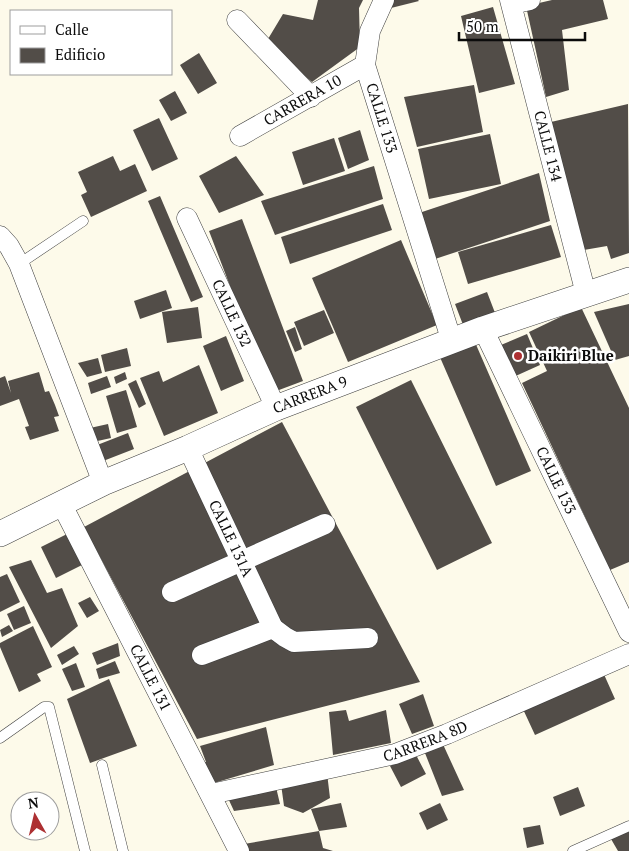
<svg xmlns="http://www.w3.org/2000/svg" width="629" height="851" font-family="'PT Serif',serif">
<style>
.building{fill:#524d48}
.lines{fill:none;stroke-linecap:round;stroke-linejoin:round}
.service-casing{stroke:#3e3e3e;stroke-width:11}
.minor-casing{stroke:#3e3e3e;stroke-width:21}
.tertiary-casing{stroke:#3e3e3e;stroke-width:26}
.service{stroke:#fff;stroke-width:10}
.minor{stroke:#fff;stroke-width:20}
.tertiary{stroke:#fff;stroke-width:25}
.poi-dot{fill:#ad3032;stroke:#fff;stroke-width:2}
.labels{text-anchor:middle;stroke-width:5;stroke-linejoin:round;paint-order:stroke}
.street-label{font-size:15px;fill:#0b0b0b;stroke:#fff}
.poi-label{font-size:15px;font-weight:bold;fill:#0b0b0b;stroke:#fff;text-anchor:start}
</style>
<rect width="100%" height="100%" fill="#fdfaea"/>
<path class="building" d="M318,0H363L359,8L360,47L312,82L265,44L283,14L313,20Z
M391,0H418L419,1L387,9Z
M552,0H603L608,19L562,30L569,90L546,97L526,6Z
M493,7L515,84L479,93L461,16Z
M199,53L217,83L198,94L180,65Z
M474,85L483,132L417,147L404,97Z
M175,91L187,113L171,121L159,100Z
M628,104L629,253L611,259L607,246L578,251L551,122Z
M159,118L178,159L152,171L133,130Z
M360,130L369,160L348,169L338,138Z
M490,134L501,184L429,199L418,149Z
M334,138L345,171L303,185L292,152Z
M113,156L120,171L135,164L147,191L91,217L81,195L87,192L78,172Z
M236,156L264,195L219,213L199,176Z
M374,166L383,199L275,235L261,201Z
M539,173L550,221L432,260L419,213Z
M160,196L203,297L191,302L148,201Z
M383,204L392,230L290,264L281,237Z
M242,219L303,381L271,393L209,231Z
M551,225L561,257L468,284L458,252Z
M401,240L437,325L348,362L312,278Z
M166,290L172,308L140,319L134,301Z
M487,292L497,318L465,330L455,304Z
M629,304V356L615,360L594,312Z
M198,307L202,338L167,343L162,312Z
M581,307L629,408V562L610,570L522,383L547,371L529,332Z
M324,310L334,333L304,346L294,322Z
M295,327L302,349L295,352L286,331Z
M527,334L540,365L509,379L496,347Z
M226,336L244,381L221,391L203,346Z
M474,340L531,471L496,486L439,355Z
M127,348L131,366L105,372L101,355Z
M98,358L102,373L87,377L78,363Z
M199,365L218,413L164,436L140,378L159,371L163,382Z
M39,372L45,392L49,391L55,405L59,416L54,417L59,431L30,440L25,427L29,426L19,399L0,406V378L5,376L11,393L8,381Z
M125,372L127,379L116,384L114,377Z
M107,376L111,387L91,394L88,383Z
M136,380L146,404L139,408L128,384Z
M411,380L492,543L437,570L356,407Z
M126,390L137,427L117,433L106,396Z
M282,422L420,682L197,739L84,527Z
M108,424L111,438L93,442L90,428Z
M128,433L134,449L98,463L92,447Z
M67,534L82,565L56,578L41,547Z
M31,560L47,593L62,588L78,626L51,648L9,567Z
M7,574L20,602L0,612V577Z
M90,597L99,611L87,618L78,603Z
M24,606L31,623L14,630L7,614Z
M9,625L13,631L2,637L0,630Z
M33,626L52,667L37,674L41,681L19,692L0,647V643Z
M118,643L120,656L97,665L92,653Z
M74,646L79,654L62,665L57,655Z
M115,661L120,673L99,679L96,669Z
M76,663L85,687L72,691L62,669Z
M602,670L615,699L535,735L522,707Z
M109,679L137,746L90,763L67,699Z
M423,694L434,726L412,734L399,704Z
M346,710L349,721L386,710L391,743L333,755L329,712Z
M266,727L274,765L214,783L202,763L206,762L200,746Z
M441,740L464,790L442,796L423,748Z
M415,753L426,774L401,787L390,766Z
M327,773L330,798L303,813L284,806L281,784Z
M275,783L280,804L234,811L227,796Z
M578,787L585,806L560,816L553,797Z
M341,803L347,827L319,831L323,848L333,851H247L244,844L319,831L311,809Z
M440,803L448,820L427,830L419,813Z
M540,825L544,844L527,848L523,828Z
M629,828V851H618L611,839Z"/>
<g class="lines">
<g class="service-casing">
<path id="service" d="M19,264L83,221
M0,738L44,707H49L85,851
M102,765L123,851
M573,851L629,826"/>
</g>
<g class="minor-casing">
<g id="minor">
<path id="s1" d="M384,0L370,31L365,65L452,342"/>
<path id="s2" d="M510,0L586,294"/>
<path d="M512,4L530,0"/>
<path d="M237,20L311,97"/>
<path id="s3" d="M240,136L365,65"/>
<path id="s4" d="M187,218L276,408"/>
<path d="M0,236L9,246L19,264L103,483"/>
<path id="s5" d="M483,329L629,632"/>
<path id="s6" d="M188,448L273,628"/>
<path id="s7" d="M62,505L239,851"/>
<path d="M172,592L325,524"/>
<path d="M202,655L273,628L285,637L294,642L368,638"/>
<path id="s8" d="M211,794L395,754L447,734L629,654"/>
</g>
</g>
<g class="tertiary-casing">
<g id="tertiary">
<path id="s9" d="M0,534L103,483L188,448L276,408L483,329L629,280"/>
</g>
</g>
<use href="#service" class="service"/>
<use href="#minor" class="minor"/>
<use href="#tertiary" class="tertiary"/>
</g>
<circle class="poi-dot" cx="518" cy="356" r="5"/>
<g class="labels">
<g class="street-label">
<text dy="5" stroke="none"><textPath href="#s3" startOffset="72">CARRERA 10</textPath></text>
<text dy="5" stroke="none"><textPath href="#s1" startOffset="124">CALLE 133</textPath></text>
<text dy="5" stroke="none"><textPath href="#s2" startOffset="151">CALLE 134</textPath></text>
<text dy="5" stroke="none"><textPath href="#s4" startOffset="105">CALLE 132</textPath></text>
<text dy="5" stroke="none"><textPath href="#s9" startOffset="340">CARRERA 9</textPath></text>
<text dy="5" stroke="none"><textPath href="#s5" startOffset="168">CALLE 133</textPath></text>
<text dy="5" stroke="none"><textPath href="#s6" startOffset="100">CALLE 131A</textPath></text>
<text dy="5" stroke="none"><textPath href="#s7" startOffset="194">CALLE 131</textPath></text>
<text dy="5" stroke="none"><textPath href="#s8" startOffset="221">CARRERA 8D</textPath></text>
</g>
<g class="poi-label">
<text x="528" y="361">Daikiri Blue</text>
</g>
</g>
<rect x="10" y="10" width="162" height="65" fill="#ffffff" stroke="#9d9d9d"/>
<rect x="20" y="26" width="25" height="8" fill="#ffffff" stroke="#9d9d9d"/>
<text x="55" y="35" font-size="15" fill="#0b0b0b">Calle</text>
<rect x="20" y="48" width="25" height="15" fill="#524d48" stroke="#9d9d9d"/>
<text x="55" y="60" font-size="15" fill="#0b0b0b">Edificio</text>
<g transform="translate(35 816) rotate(352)"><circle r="24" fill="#ffffff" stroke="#9d9d9d"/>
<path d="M0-4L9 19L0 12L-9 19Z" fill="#ad3032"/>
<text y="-8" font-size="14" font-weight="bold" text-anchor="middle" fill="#0b0b0b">N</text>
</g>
<path d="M459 32v8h126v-8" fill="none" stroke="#0b0b0b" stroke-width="2.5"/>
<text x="466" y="32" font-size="15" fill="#0b0b0b" stroke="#ffffff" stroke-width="4" paint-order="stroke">50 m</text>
</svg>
